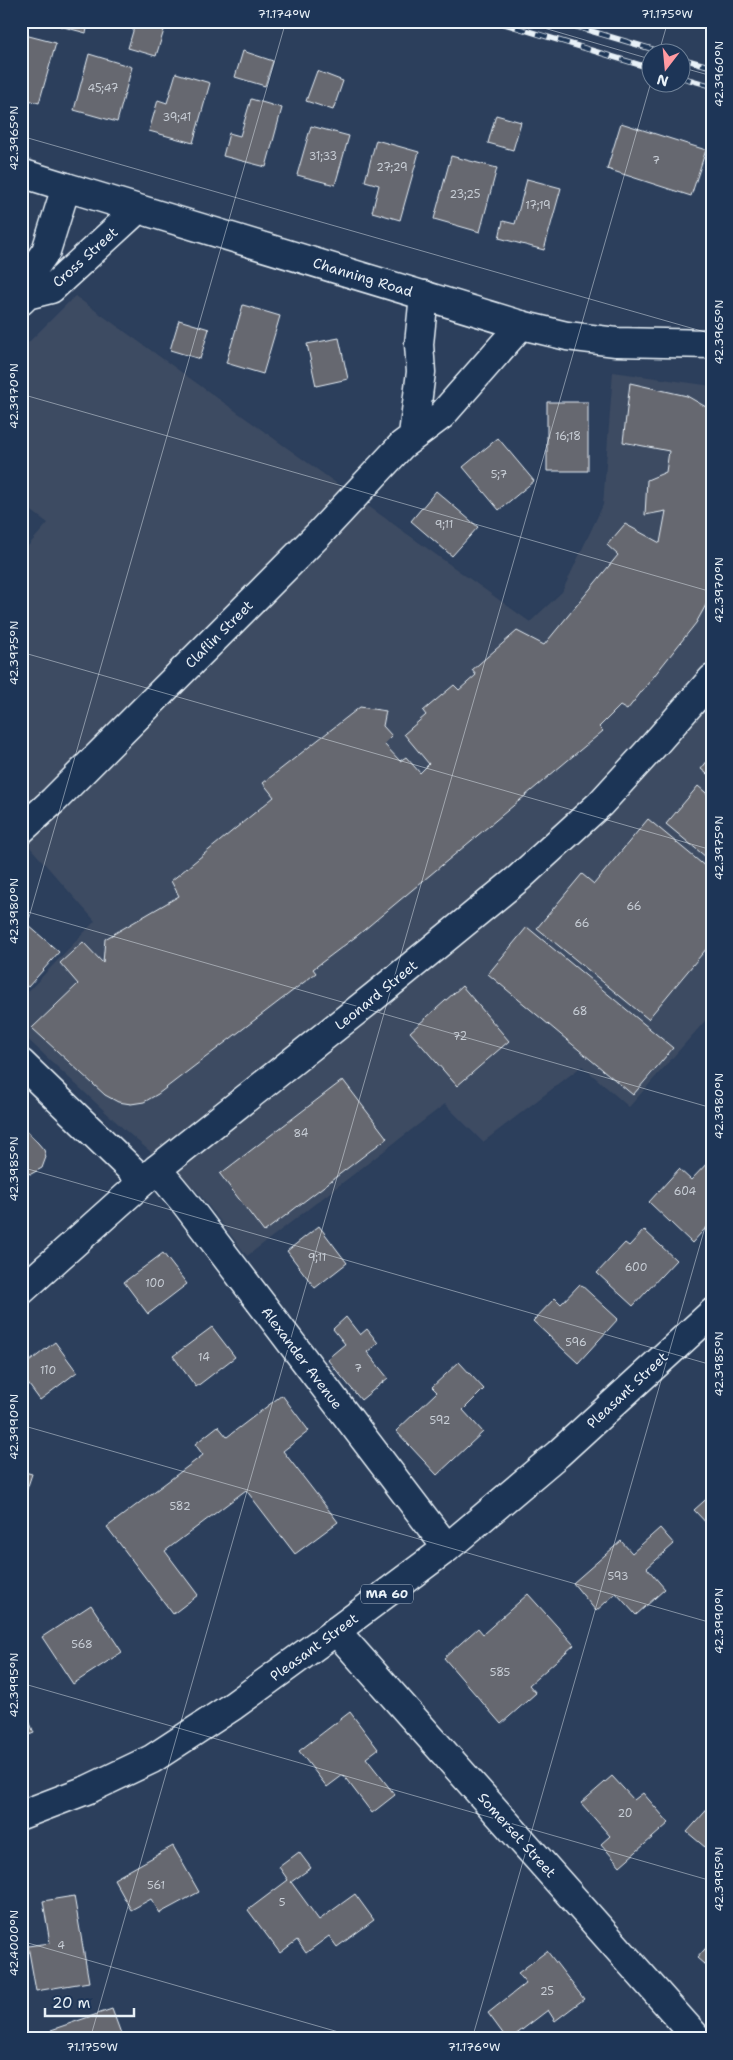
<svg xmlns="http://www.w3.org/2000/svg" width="733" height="2060" font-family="'Shantell Sans',sans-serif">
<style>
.built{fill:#3d4b62}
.building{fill:#666770;stroke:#e8f1f8}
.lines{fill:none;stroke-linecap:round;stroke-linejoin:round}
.minor-casing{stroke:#e8f1f8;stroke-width:31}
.tertiary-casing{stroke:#e8f1f8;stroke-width:31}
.secondary-casing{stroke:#e8f1f8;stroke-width:31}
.primary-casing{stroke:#e8f1f8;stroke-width:31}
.minor{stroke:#1d3557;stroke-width:28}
.tertiary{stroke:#1d3557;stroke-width:28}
.secondary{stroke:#1d3557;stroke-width:28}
.primary{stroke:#1d3557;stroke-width:28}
.rail-casing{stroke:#e8f1f8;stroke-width:5.5}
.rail{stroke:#1d3557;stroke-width:4;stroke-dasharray:11;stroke-linecap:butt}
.ticks{fill:none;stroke:#e8f1f8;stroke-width:1;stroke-opacity:0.45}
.labels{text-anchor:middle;stroke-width:4;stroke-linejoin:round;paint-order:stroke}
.number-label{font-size:11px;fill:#c8ced6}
.shield{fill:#1d3557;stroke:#abb9c8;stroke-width:1}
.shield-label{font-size:12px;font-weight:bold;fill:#e8f1f8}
.street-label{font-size:14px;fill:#e8f1f8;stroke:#1d3557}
.neatline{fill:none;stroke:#e8f1f8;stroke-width:2}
.ticks-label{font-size:12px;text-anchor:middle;fill:#e8f1f8}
</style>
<rect width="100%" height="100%" fill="#2c3f5c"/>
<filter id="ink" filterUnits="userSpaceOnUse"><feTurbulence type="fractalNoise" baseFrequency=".02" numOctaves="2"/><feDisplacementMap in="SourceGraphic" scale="10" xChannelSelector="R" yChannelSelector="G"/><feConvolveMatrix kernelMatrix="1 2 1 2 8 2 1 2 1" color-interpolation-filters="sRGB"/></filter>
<g filter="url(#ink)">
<path class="built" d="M75,296L530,622L562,592L603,505L613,372L712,386V1013L629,1107L582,1066L483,1142L445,1104L247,1256L197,1191L126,1131L21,1033V999L95,921L21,837V554L48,523L21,503V350Z"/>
<path class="building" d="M61,21H89L86,33L60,26Z
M136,21H146L165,27L156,56L128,48Z
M21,34L56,43L39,103L21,98Z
M243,51L273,61L265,86L235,77Z
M89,54L132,67L117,122L74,110Z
M317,71L343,81L333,110L306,101Z
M176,73L210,83L193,143L149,131L158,100L167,103Z
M251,99L282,108L266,167L223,156L229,133L240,136Z
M496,115L521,122L513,150L488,143Z
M621,123L706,150L691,196L607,169Z
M311,126L349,136L335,185L297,175Z
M376,140L419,152L400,220L372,212L379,185L365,181Z
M451,156L497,168L480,232L434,219Z
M527,179L561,188L544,250L499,238L503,221L515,224Z
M243,305L280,316L263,374L226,363Z
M179,320L209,329L200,359L170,350Z
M339,338L348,379L316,386L307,344Z
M630,383L687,396L706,407L712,413V594L696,623L627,710L620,706L599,727L603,731L358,935L313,969L316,973L158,1094L144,1102L131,1104L118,1102L105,1095L32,1028L78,984L60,963L83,942L103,963L105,939L179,896L171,881L274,797L263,783L360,707L386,711L383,726L392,736L384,744L400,761L406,757L420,773L429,764L404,734L426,715L423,711L454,685L459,690L476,675L472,670L517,631L544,645L618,555L607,545L625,524L660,543L666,511L645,515L647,480L666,472L669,451L623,442Z
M547,402H588V471H547Z
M498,438L534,481L499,510L463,467Z
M436,491L478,527L452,556L411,521Z
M712,755V778L701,769Z
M698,786L712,798V862L666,824Z
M648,819L712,872V942L648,1019L537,928L582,874L594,884Z
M21,919L59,952L28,987L21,982Z
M527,927L673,1048L633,1095L488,974Z
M462,986L509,1041L457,1086L410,1032Z
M343,1080L387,1138L264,1232L220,1174Z
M21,1125L38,1143L44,1150L46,1157L42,1168L31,1174L21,1172Z
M712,1158V1221L692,1243L649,1202L679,1169L691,1180Z
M319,1226L347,1263L315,1288L287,1251Z
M644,1230L676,1260L633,1306L597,1273L625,1243L629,1246Z
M163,1253L187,1284L148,1314L124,1282Z
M580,1284L618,1319L578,1363L533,1321L555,1298L561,1304Z
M346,1317L360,1335L367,1329L378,1343L367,1352L388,1378L361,1400L327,1359L345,1344L333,1329Z
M212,1327L235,1357L196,1387L173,1356Z
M55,1342L77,1372L40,1400L21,1374V1368Z
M459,1362L484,1389L463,1410L483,1432L437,1475L396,1431L437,1392L432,1387Z
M282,1395L309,1431L283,1451L338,1522L295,1554L246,1490L165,1551L198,1595L173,1614L107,1527L203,1455L195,1444L218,1426L227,1437Z
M21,1471L32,1474L21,1507Z
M712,1494V1529L694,1510Z
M660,1528L674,1544L647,1568L665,1589L636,1615L616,1593L596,1611L573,1583L621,1541L632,1553Z
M528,1594L574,1645L529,1685L536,1693L501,1724L444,1658L478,1628L483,1634Z
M91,1605L122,1652L73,1684L42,1637Z
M21,1701L34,1733L21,1738Z
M350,1712L378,1749L366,1758L395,1795L372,1813L343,1775L327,1787L299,1751Z
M612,1776L634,1800L643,1793L669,1823L620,1866L601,1844L610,1836L581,1803Z
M712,1804V1853L687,1832Z
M173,1846L199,1892L160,1913L151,1899L131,1910L114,1879Z
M299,1852L311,1868L291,1882L319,1920L355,1894L374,1920L337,1947L329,1936L306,1953L297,1940L280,1953L248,1910L288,1880L279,1867Z
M74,1896L89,1982L36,1991L28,1946L50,1943L43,1901Z
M712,1941V1971L697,1958Z
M547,1951L584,1999L555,2021L548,2010L510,2039H507L488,2013L526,1983L518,1973Z
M112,2009L123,2039H54L51,2030Z"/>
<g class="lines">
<g class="minor-casing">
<path id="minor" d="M21,173L66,187
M413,435L421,372L419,344L424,295
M21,830L54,800L319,534L402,445L442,415L521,325
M21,1063L143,1181
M157,1169L185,1203L447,1548
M336,1631L698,2039"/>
</g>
<g class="tertiary-casing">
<path id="tertiary" d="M27,295L32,271L46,251L66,187L521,325L567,336L616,342L712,344
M21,301L27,295L51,289L138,209"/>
</g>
<g class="secondary-casing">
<path id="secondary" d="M21,1291L157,1169L375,996L519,878L600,804L655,744L712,679"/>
</g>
<g class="primary-casing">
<path id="primary" d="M21,1815L89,1789L152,1759L233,1706L336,1631L447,1548L558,1454L712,1313"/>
</g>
<use href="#minor" class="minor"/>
<use href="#tertiary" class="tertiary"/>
<use href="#secondary" class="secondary"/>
<use href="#primary" class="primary"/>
<g class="rail-casing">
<path id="rail" d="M495,21L650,68
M557,21L662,52
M680,58L712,67
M680,77L712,86"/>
</g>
<use href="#rail" class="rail"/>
</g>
</g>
<path class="ticks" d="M520,21L650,59M659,52L668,21M680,67L712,76M21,136L712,334M21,394L712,592M21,652L712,850M21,910L712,1108M21,945L286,21M21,1167L712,1365M21,1425L712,1623M21,1683L712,1881M21,1941L363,2039M90,2039L651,82M472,2039L712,1203"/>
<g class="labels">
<g class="number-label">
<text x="103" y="92">45;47</text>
<text x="177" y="121">39;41</text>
<text x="323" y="160">31;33</text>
<text x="656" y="164">7</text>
<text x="392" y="171">27;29</text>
<text x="465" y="198">23;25</text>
<text x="538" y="209">17;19</text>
<text x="568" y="440">16;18</text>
<text x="499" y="478">5;7</text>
<text x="444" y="528">9;11</text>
<text x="634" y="910">66</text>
<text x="582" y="927">66</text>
<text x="580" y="1015">68</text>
<text x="460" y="1040">72</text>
<text x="301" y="1137">84</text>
<text x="685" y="1195">604</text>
<text x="317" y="1261">9;11</text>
<text x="636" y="1271">600</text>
<text x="155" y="1287">100</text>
<text x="576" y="1346">596</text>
<text x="204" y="1361">14</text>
<text x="358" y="1372">7</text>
<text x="48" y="1374">110</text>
<text x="440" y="1424">592</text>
<text x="180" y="1510">582</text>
<text x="618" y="1580">593</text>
<text x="82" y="1648">568</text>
<text x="500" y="1676">585</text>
<text x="625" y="1817">20</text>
<text x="156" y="1889">561</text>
<text x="282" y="1906">5</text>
<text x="61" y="1949">4</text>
<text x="547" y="1995">25</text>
</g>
<rect class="shield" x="361" y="1584.5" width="52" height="19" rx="4"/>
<g class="shield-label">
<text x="387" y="1598">MA 60</text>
</g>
<g class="street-label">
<text transform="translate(85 257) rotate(-42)" y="5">Cross Street</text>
<text transform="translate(363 277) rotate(17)" y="5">Channing Road</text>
<text transform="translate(219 634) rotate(-45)" y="5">Claflin Street</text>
<text transform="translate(376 995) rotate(-39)" y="5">Leonard Street</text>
<text transform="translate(302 1358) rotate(53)" y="5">Alexander Avenue</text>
<text transform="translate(627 1390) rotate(-43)" y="5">Pleasant Street</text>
<text transform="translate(314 1647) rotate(-36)" y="5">Pleasant Street</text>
<text transform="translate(517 1835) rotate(48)" y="5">Somerset Street</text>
</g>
</g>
<rect width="733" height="2060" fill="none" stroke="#1d3557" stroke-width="55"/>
<g transform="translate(666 68) rotate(196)"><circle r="24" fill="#1d3557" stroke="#6e8097"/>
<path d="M0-4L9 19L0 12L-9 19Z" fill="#ff9aa2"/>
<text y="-8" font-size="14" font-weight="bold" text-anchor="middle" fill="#e8f1f8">N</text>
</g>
<path d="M45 2008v8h89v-8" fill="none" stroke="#e8f1f8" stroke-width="2.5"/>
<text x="52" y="2008" font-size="15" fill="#e8f1f8" stroke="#1d3557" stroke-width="4" paint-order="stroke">20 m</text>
<rect x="28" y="28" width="678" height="2004" class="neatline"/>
<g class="ticks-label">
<text x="284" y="18">71.174°W</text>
<text x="667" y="18">71.175°W</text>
<text transform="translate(719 74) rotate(-90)" y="4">42.3960°N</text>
<text transform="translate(14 138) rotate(-90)" y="4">42.3965°N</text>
<text transform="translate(719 332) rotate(-90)" y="4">42.3965°N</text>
<text transform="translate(14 396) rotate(-90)" y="4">42.3970°N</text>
<text transform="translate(719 590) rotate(-90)" y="4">42.3970°N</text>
<text transform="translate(14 653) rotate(-90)" y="4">42.3975°N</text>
<text transform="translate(719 848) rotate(-90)" y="4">42.3975°N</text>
<text transform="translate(14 911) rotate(-90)" y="4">42.3980°N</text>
<text transform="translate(719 1106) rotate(-90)" y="4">42.3980°N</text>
<text transform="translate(14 1169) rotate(-90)" y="4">42.3985°N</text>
<text transform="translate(719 1364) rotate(-90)" y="4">42.3985°N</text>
<text transform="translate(14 1427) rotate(-90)" y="4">42.3990°N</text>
<text transform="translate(719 1621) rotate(-90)" y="4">42.3990°N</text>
<text transform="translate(14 1685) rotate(-90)" y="4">42.3995°N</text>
<text transform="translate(719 1879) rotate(-90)" y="4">42.3995°N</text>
<text transform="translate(14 1943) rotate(-90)" y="4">42.4000°N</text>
<text x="92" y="2051">71.175°W</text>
<text x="474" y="2051">71.176°W</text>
</g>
</svg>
